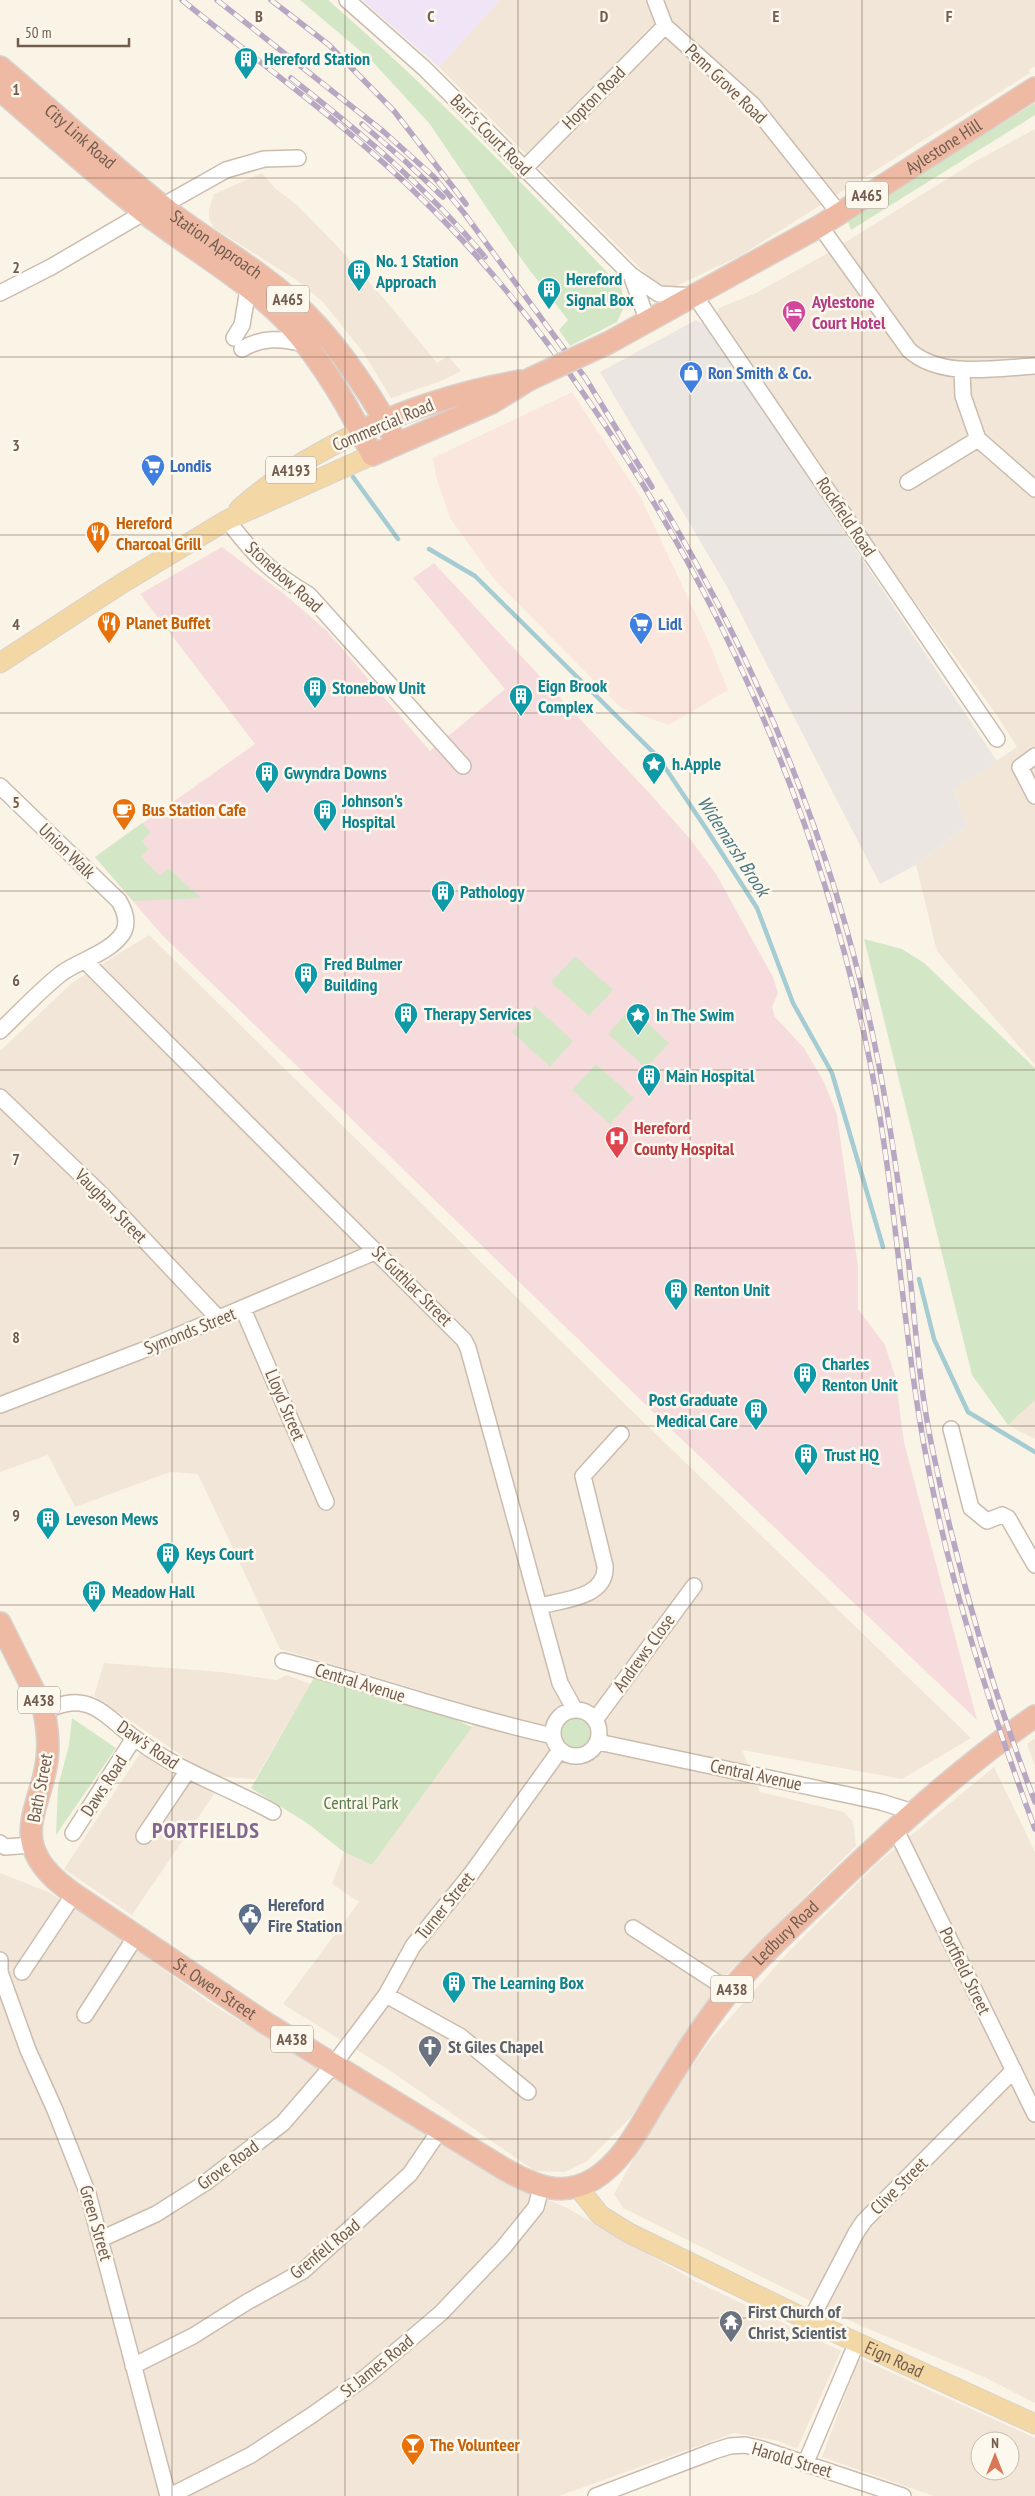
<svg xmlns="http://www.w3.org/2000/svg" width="1035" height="2496" font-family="'PT Sans Narrow',sans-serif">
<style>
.residential{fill:#f1e6d7;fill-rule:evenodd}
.commercial{fill:#fae6dc}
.industrial{fill:#ebe6e1}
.education{fill:#f0e4f7}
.medical{fill:#f7dcde}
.green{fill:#d3e7c7}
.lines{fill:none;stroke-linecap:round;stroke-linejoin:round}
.stream{stroke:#a5cbd3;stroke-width:4.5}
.minor-casing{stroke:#cbbcae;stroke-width:18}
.major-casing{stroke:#d8d1cd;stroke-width:21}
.highway-casing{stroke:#d8d1cd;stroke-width:24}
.minor{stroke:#fff;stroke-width:15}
.major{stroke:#f3d8a6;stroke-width:19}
.highway{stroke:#efbaa4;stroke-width:21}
.rail-casing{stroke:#b7a7c3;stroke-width:5.5}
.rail{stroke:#fdf8ed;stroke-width:4;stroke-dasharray:11;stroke-linecap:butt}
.highway-bridge-casing{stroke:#d8d1cd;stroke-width:24;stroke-linecap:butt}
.highway-bridge{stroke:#efbaa4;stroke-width:21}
.grid{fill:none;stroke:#725c4e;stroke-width:1;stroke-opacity:0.55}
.labels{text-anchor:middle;stroke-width:5;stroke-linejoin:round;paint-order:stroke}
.shield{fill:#fdf8ed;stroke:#9c8b7e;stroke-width:1}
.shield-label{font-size:16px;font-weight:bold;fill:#725c4e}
.culture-label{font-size:18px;font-weight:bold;fill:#0d838f;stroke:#fdf8ed;text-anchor:start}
.street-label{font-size:18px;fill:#725c4e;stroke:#fdf8ed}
.hotel-label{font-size:18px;font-weight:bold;fill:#b23c85;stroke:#fdf8ed;text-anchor:start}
.shop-label{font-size:18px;font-weight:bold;fill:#366cbe;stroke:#fdf8ed;text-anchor:start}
.food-label{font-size:18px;font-weight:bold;fill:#c56008;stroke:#fdf8ed;text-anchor:start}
.health-label{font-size:18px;font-weight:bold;fill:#be3a42;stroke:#fdf8ed;text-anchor:start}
.park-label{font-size:18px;fill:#577c4a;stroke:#fdf8ed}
.service-label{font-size:18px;font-weight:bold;fill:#4e5e75;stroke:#fdf8ed;text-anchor:start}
.worship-label{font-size:18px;font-weight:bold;fill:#5b616d;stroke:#fdf8ed;text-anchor:start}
.water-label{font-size:19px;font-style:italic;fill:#4a7883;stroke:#fdf8ed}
.district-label{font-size:22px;font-weight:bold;letter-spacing:1px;fill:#82668e;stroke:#fdf8ed}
.grid-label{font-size:16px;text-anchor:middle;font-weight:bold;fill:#725c4e;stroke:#fdf8ed;stroke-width:5;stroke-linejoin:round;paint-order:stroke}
</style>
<rect width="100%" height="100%" fill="#faf4e7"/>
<path class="residential" d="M500,0H1035V66L1029,70L1030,73L740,256L672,288L656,284L439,67Z
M1035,129V1065L937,951L916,865L967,825L953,790L1017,747L996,714L879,552L815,455L810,458L715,319L719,308L756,293L828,253L976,161Z
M262,173L276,189L297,205L337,246L386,301L437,363L448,356L461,371L441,381L391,398L363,352L323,302L295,279L214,228L209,219V210L214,194Z
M149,935L631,1410L971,1738L902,1779L742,1750L760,1792L844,1812L853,1822L856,1846L722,1979L631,2117L587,2161L565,2172L535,2171L389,2070L283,2004L359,1902L332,1884L344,1852L372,1865L484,1709L280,1649L198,1474L170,1472L75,1507L48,1455L0,1472V1051L73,982Z
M1035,1400V1439L1008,1425Z
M104,1663L221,1672L277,1680L286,1675L311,1684L255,1779L212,1776L94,1696Z
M1035,1738V1766L1027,1744Z
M141,1752L214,1794L132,1915L64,1869Z
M994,1767L1035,1852V2403L984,2377L859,2325L623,2208L614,2194L662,2107L713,2037L792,1948L880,1861Z
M0,1873L48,1892L100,1924L216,2007L528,2191L569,2209L695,2281L841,2351L797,2449L779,2441L734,2433L559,2496H0Z
M859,2358L1035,2438V2496H934L822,2457ZM980,2441H1010V2471H980Z"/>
<path class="commercial" d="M572,392L641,498L708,640L728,690L669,725L621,708L494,579L450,518L436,477L433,458Z"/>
<path class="industrial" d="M696,320L706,325L997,761L953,790L967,825L916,865L880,884L726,585L600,372Z"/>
<path class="education" d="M362,0H500L439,67Z"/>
<path class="medical" d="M222,547L283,593L328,632L430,751L505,689L413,578L434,563L652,796L691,840L716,874L773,977L778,993L772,1007L775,1017L804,1048L824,1082L837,1115L858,1266V1309L885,1345L895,1376L904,1442L977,1720L652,1411L162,935L95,857L255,744L140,594Z"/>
<path class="green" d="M300,0H328C432,90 527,187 621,287L625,305L617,322L570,346L559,330L568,320L525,264L429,123L371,60Z
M1035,103V115L851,230L848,221L868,207Z
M142,823L151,832L142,841L149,849L141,857L160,876L168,868L201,898L133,901L95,857Z
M864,939L902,949L924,963L1035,1068V1400L1008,1425L972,1375Z
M575,956L613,990L589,1016L551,982Z
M535,1006L573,1041L550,1067L512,1032Z
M631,1008L669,1043L646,1068L608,1034Z
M596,1064L634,1098L610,1124L572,1090Z
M315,1676L452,1718L472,1727L372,1865L344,1852L307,1823L251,1788Z
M553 1733a23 23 0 1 1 46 0a23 23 0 1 1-46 0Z
M72,1718L116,1748L56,1835L58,1787L69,1745Z"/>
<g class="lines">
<path class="stream" d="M353,477L398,539
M429,549L475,576L658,757L707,830L757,908L793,1003L832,1073L883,1247
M919,1279L934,1339L968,1412L1035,1452"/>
<g class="minor-casing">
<path id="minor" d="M347,0L424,68L631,275L659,294L695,296L997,739
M655,0L665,26L753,105L839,213
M524,169L665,26
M820,226L909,350C941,379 995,368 1035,366
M631,275L648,322
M0,293L51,267L145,212L162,206L226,170L264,159L298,158
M234,338L242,325L248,289
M242,349C262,337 281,338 304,344
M962,369L963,396L978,439L1035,489
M908,482L978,439
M227,520C255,556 269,571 309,595L463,766
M1035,756L1020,767L1035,796
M0,786L119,901C125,911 129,922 123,933C110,953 80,960 62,973C40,990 20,1012 0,1031
M85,961L464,1340L468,1348L556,1668L560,1683L575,1710
M0,1097L102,1195L219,1319
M243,1309L326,1502
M0,1405L141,1351L377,1251
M951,1429L971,1508L987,1521L1002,1515L1008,1518L1035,1565
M539,1606C562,1600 607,1598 605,1566L583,1476L621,1434
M283,1661C374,1684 462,1716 553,1736
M553 1733a23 23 0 1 1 46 0a23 23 0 1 1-46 0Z
M44,1711C57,1706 71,1700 85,1704C102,1708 118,1726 132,1736C175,1770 226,1786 273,1812
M595,1720L694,1586
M598,1742L881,1802L913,1812
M895,1828L1035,2114
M73,1833L134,1738
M144,1836L187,1772
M0,1843L5,1847L32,1845
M633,1928L730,1991
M0,1960V1972L28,2050L55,2110L88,2194L168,2496
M22,1972L74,1894
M386,1995L460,2036L528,2092
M85,2015L136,1936
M101,2239L156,2214L205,2183L283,2123L334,2064L362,2027L386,1995L413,1946L471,1874L560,1750
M810,2321L856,2233L864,2221L1014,2070
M133,2366L193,2336L247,2302L303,2271L410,2174L440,2130
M806,2462L857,2342
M170,2496L251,2455L312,2415L367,2376L441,2313L503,2248L536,2207L541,2188
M596,2496L714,2451L730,2446L745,2445L762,2449L903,2496"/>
</g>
<g class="major-casing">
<g id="major">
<path d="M239,509C275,476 318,452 361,431"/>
<path d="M0,663L121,584L227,520L372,455"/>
<path id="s1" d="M577,2186L600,2215L629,2233L810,2321L1035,2424"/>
</g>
</g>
<g class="highway-casing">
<g id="highway">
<path id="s2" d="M0,67C54,113 106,161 161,205C208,243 264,271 306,314C339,347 377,402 397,444"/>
<path d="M0,90C48,131 95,174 145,213C190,248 250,282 289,324C321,359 352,412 372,455L491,403L530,379"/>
<path id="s3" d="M608,343L820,226L1035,88"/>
<path d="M372,426C419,405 469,390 520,381"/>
<path id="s4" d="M0,1623L44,1711C48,1731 50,1751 45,1771C41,1794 26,1822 33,1846C39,1867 57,1882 74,1894L264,2022L506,2170C535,2186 562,2198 594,2179C623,2161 639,2128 656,2100C678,2065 704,2022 730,1991C758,1957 792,1927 823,1897C890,1832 958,1770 1035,1716"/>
</g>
</g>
<use href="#minor" class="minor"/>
<use href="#major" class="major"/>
<use href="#highway" class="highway"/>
<g class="rail-casing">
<path id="rail" d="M182,0C263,66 350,127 424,201C487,262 541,331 590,403C722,595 818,815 866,1043C893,1166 899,1292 919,1416C942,1559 985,1694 1035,1829
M217,0L384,132L434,177L464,213L586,379L652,487
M271,0L329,45L394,111L466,204
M291,78C361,133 428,188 485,257
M362,124L405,161L443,197
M661,502C761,669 834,850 874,1041C889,1112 899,1185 908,1257C915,1320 919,1385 932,1447C957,1568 991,1687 1035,1802"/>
</g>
<use href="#rail" class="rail"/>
<g class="highway-bridge-casing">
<path id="highway-bridge" d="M530,379L608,343"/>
</g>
<use href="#highway-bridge" class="highway-bridge"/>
</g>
<path class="grid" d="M172,0V2496M345,0V2496M518,0V2496M690,0V2496M862,0V2496M0,178H1035M0,357H1035M0,535H1035M0,713H1035M0,891H1035M0,1070H1035M0,1248H1035M0,1426H1035M0,1605H1035M0,1783H1035M0,1961H1035M0,2139H1035M0,2318H1035"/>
<defs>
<g id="building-pin" transform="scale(1.25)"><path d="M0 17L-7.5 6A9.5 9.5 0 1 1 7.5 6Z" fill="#0f9aa8" stroke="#fdf8ed"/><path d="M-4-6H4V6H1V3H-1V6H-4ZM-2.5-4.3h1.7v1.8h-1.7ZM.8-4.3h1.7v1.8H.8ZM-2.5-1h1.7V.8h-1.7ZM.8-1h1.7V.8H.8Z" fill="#fff"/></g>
<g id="hotel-pin" transform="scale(1.25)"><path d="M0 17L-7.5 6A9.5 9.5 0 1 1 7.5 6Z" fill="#d1479c" stroke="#fdf8ed"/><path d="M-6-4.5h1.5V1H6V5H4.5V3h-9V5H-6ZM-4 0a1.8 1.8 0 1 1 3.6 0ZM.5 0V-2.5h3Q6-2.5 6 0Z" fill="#fff"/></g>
<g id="shop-pin" transform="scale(1.25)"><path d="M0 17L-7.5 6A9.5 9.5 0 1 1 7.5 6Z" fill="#3f7fe0" stroke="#fdf8ed"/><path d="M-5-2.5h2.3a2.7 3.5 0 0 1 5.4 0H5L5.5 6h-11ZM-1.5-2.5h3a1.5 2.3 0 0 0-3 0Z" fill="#fff"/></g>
<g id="supermarket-pin" transform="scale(1.25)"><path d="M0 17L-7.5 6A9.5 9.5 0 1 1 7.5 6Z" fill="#3f7fe0" stroke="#fdf8ed"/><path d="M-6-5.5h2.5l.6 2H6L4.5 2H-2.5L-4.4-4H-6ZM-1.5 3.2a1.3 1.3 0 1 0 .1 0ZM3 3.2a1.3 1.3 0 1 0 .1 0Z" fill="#fff"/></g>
<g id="restaurant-pin" transform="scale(1.25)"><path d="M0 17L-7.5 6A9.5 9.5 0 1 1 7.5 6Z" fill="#e8710a" stroke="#fdf8ed"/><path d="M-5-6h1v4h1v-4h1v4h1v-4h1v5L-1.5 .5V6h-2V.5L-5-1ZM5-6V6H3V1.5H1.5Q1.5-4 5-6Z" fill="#fff"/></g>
<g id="sight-pin" transform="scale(1.25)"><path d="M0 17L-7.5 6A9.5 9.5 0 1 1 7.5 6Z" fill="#0f9aa8" stroke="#fdf8ed"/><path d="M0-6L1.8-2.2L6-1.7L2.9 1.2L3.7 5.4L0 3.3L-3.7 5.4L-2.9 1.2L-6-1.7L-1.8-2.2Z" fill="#fff"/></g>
<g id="cafe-pin" transform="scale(1.25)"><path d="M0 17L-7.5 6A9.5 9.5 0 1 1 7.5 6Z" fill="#e8710a" stroke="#fdf8ed"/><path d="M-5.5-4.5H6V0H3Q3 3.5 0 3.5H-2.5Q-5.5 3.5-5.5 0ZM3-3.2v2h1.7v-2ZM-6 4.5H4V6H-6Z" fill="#fff"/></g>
<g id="hospital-pin" transform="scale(1.25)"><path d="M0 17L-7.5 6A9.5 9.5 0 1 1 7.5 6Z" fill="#e0444e" stroke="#fdf8ed"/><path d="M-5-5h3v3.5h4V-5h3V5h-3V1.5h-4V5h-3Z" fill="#fff"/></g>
<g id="civic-pin" transform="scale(1.25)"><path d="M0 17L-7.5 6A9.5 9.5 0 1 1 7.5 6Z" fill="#5c6f8a" stroke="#fdf8ed"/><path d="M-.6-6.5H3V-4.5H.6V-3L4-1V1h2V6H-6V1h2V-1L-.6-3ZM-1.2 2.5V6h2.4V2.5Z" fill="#fff"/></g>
<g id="church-pin" transform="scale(1.25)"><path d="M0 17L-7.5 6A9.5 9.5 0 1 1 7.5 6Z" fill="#6b7280" stroke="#fdf8ed"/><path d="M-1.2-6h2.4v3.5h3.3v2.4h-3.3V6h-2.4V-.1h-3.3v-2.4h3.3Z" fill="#fff"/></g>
<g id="temple-pin" transform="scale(1.25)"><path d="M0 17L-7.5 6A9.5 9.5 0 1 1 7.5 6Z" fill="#6b7280" stroke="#fdf8ed"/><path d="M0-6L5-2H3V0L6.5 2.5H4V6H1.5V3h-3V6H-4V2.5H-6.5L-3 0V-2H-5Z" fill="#fff"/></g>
<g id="bar-pin" transform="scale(1.25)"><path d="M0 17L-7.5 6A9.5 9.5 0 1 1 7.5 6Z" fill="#e8710a" stroke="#fdf8ed"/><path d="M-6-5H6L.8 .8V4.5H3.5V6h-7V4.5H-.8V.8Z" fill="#fff"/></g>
</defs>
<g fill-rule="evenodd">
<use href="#building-pin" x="246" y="59"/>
<use href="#building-pin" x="359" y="271"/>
<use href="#building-pin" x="549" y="289"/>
<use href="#hotel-pin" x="794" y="312"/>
<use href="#shop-pin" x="691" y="373"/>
<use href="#supermarket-pin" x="153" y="466"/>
<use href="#restaurant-pin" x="98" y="533"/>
<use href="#restaurant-pin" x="109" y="623"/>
<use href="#supermarket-pin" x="641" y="624"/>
<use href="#building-pin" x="315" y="688"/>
<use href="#building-pin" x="521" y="696"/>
<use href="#sight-pin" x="654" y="764"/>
<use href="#building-pin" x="267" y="773"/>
<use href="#cafe-pin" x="124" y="810"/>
<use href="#building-pin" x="325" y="811"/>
<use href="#building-pin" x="443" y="892"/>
<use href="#building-pin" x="306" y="974"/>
<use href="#building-pin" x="406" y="1014"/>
<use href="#sight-pin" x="638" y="1015"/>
<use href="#building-pin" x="649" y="1076"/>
<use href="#hospital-pin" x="617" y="1138"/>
<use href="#building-pin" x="676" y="1290"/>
<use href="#building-pin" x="805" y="1374"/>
<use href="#building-pin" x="756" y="1410"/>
<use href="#building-pin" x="806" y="1455"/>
<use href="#building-pin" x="48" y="1519"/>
<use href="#building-pin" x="168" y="1554"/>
<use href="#building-pin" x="94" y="1592"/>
<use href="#civic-pin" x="250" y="1915"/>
<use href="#building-pin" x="454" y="1983"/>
<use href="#church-pin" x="430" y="2047"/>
<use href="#temple-pin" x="731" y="2322"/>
<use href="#bar-pin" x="413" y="2445"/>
</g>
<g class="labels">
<g class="shield">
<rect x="846" y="181.5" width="42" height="27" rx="4"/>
<rect x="267" y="285.5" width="42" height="27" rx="4"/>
<rect x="266" y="456.5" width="50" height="27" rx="4"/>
<rect x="18" y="1686.5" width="42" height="27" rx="4"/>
<rect x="711" y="1975.5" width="42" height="27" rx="4"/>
<rect x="271" y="2025.5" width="42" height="27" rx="4"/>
</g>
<g class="shield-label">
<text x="867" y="201">A465</text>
<text x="288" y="305">A465</text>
<text x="291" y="476">A4193</text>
<text x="39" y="1706">A438</text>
<text x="732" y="1995">A438</text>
<text x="292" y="2045">A438</text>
</g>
<g class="culture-label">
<text x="264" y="65">Hereford Station</text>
<text x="376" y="267">No. 1 Station<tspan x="376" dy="21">Approach</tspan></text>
<text x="566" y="285">Hereford<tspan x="566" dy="21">Signal Box</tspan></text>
<text x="538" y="692">Eign Brook<tspan x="538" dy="21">Complex</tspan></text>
<text x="332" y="694">Stonebow Unit</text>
<text x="672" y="770">h.Apple</text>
<text x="284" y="779">Gwyndra Downs</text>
<text x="342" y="807">Johnson's<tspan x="342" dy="21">Hospital</tspan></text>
<text x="460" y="898">Pathology</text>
<text x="324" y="970">Fred Bulmer<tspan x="324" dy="21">Building</tspan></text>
<text x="424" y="1020">Therapy Services</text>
<text x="656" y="1021">In The Swim</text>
<text x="666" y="1082">Main Hospital</text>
<text x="694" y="1296">Renton Unit</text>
<text x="822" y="1370">Charles<tspan x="822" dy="21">Renton Unit</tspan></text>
<text x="738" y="1406" text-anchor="end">Post Graduate<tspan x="738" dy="21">Medical Care</tspan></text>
<text x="824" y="1461">Trust HQ</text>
<text x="66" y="1525">Leveson Mews</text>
<text x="186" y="1560">Keys Court</text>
<text x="112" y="1598">Meadow Hall</text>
<text x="472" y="1989">The Learning Box</text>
</g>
<g class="street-label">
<text transform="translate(726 84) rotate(44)" y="6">Penn Grove Road</text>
<text transform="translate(594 98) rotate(-45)" y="6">Hopton Road</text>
<text transform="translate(491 135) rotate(45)" y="6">Barr's Court Road</text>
<text dy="6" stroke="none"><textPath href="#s2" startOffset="106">City Link Road</textPath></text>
<text dy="6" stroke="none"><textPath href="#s3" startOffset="389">Aylestone Hill</textPath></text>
<text dy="6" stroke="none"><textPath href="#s2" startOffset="280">Station Approach</textPath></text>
<text transform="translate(383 425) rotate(-23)" y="6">Commercial Road</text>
<text transform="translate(846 517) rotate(56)" y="6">Rockfield Road</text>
<text transform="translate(284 577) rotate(42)" y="6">Stonebow Road</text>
<text transform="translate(67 851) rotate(44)" y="6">Union Walk</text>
<text transform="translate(111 1206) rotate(46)" y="6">Vaughan Street</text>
<text transform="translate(412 1286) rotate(45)" y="6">St Guthlac Street</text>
<text transform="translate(190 1331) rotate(-22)" y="6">Symonds Street</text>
<text transform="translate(285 1405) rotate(67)" y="6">Lloyd Street</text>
<text transform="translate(644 1653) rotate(-54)" y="6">Andrews Close</text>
<text transform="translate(360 1683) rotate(17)" y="6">Central Avenue</text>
<text transform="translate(148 1745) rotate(35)" y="6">Daw's Road</text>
<text transform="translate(756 1775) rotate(12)" y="6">Central Avenue</text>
<text transform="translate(104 1786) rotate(-57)" y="6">Daws Road</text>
<text transform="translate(40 1788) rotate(-79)" y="6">Bath Street</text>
<text transform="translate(445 1906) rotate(-51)" y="6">Turner Street</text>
<text dy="6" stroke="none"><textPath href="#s4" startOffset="1220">Ledbury Road</textPath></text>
<text transform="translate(965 1971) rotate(64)" y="6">Portfield Street</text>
<text dy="6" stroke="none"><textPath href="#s4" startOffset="470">St. Owen Street</textPath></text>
<text transform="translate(228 2165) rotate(-36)" y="6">Grove Road</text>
<text transform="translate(899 2186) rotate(-45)" y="6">Clive Street</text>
<text transform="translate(96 2223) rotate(74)" y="6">Green Street</text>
<text transform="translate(325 2249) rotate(-39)" y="6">Grenfell Road</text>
<text dy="6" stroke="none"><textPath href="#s1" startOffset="365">Eign Road</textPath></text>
<text transform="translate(377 2366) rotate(-39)" y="6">St James Road</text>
<text transform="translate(792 2460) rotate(17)" y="6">Harold Street</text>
</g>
<g class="hotel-label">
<text x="812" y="308">Aylestone<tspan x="812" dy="21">Court Hotel</tspan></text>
</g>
<g class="shop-label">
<text x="708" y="379">Ron Smith &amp; Co.</text>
<text x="170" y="472">Londis</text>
<text x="658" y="630">Lidl</text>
</g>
<g class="food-label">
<text x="116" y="529">Hereford<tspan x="116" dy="21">Charcoal Grill</tspan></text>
<text x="126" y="629">Planet Buffet</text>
<text x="142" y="816">Bus Station Cafe</text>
<text x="430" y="2451">The Volunteer</text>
</g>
<g class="health-label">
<text x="634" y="1134">Hereford<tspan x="634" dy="21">County Hospital</tspan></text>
</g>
<g class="park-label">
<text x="361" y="1809">Central Park</text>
</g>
<g class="service-label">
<text x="268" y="1911">Hereford<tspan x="268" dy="21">Fire Station</tspan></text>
</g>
<g class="worship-label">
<text x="448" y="2053">St Giles Chapel</text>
<text x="748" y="2318">First Church of<tspan x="748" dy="21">Christ, Scientist</tspan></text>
</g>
<g class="water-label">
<text transform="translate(734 846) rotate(57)" y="7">Widemarsh Brook</text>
</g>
<g class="district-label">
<text x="206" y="1838">PORTFIELDS</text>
</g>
</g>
<g class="grid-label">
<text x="259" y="22">B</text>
<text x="431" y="22">C</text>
<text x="604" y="22">D</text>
<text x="776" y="22">E</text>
<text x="949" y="22">F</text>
<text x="16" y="95">1</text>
<text x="16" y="273">2</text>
<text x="16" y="451">3</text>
<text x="16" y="630">4</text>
<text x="16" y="808">5</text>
<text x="16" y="986">6</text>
<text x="16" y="1165">7</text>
<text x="16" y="1343">8</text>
<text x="16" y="1521">9</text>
</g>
<g transform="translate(995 2456)"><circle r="24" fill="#fdf8ed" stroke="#c5baad"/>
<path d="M0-4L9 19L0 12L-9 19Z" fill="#d97858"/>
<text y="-8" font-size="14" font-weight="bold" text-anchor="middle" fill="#725c4e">N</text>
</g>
<path d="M18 38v8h111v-8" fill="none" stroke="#725c4e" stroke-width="2.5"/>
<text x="25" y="38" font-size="15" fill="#725c4e" stroke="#fdf8ed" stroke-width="4" paint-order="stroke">50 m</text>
</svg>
